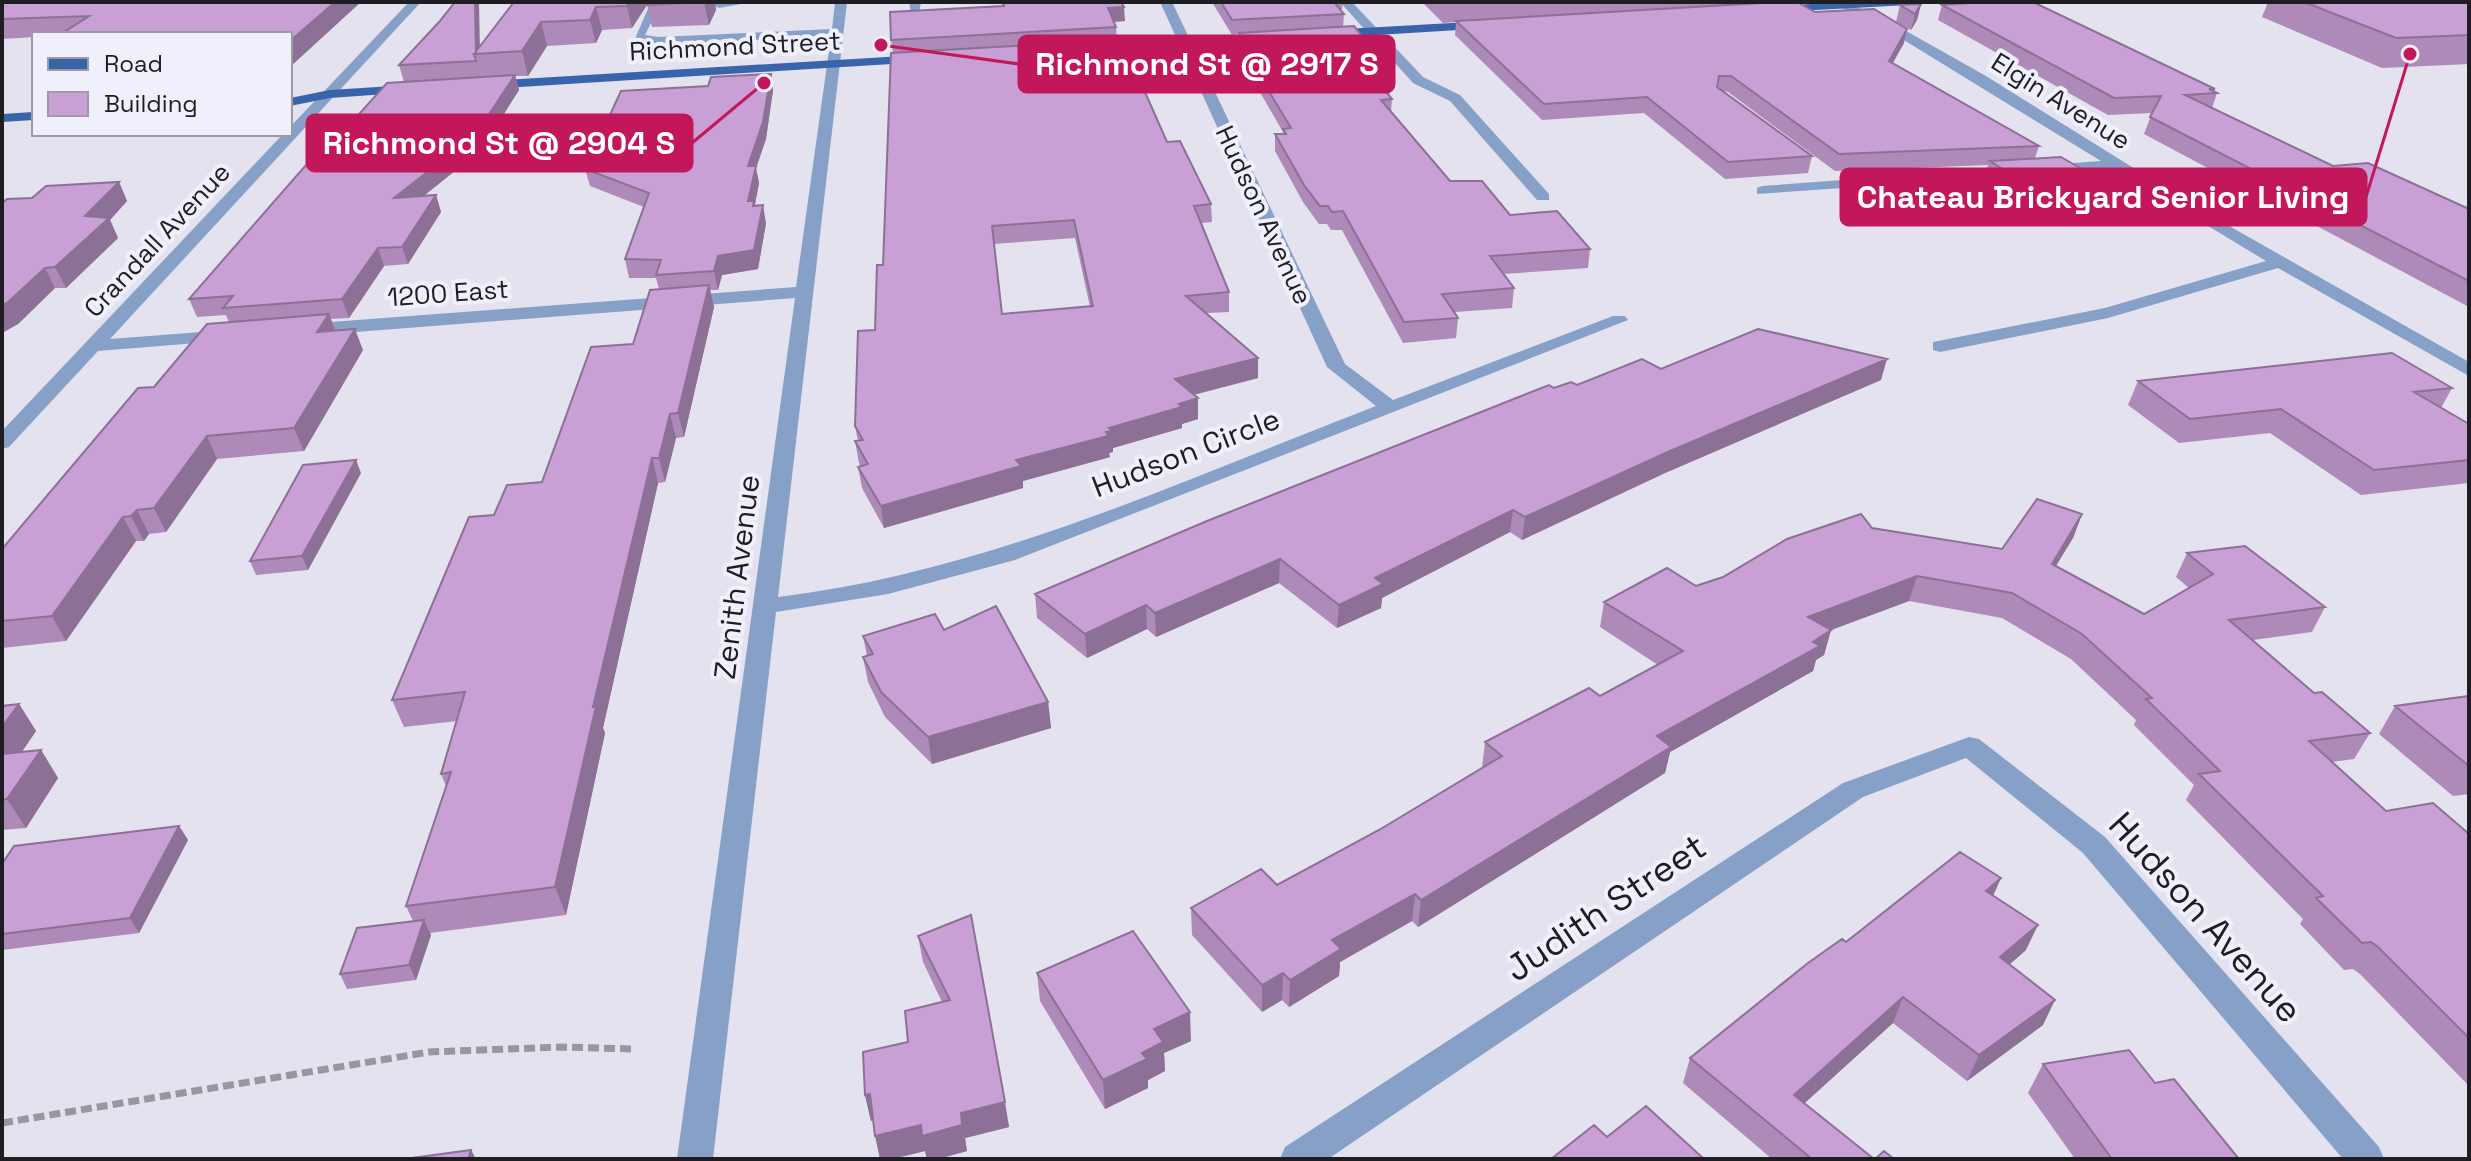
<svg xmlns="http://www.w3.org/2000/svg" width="2471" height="1161" font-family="'Space Grotesk',sans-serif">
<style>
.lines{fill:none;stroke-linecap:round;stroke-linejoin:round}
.path{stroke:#9897a0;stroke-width:7;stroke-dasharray:11 5;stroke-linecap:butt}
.minor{fill:#87a0c8;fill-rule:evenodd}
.major{fill:#3964ac;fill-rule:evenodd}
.wall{fill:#ad8ab7;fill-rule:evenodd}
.shaded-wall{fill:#8d7095}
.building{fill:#c9a0d5;stroke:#8d7095;stroke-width:2;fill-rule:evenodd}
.labels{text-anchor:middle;stroke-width:8;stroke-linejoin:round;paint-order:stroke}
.far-street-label{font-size:26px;fill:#1e1e22;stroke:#f0effc}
.street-label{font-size:30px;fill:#1e1e22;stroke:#f0effc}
.near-street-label{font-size:36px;fill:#1e1e22;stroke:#f0effc}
.leader{fill:none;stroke:#c2185b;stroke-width:3}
.callout-dot{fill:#c2185b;stroke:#f0effc;stroke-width:3}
.callout{fill:#c2185b;stroke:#c2185b;stroke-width:3}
.callout-label{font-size:32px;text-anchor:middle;font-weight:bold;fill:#fff}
</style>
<rect width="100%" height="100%" fill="#e3e2ee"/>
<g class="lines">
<path class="path" d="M2,1123L429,1052L561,1047L634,1049"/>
<path class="minor" d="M409,2H421L110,339L227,330L236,336L234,340L98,351L9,447L2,449V431L283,134H290V127Z
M651,2H691L659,7L645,35L658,37L832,29L835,2H847L778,597C987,572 1181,481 1376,406L1327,367L1160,2H1172L1345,364L1393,400L1613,316H1625L1628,320L1015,560L888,594L776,612L713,1159H677L795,298L304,336L295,330L304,324L796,287L831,36L658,45L634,41Z
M717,2H752L719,8L713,5Z
M909,2H921L919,13H911Z
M1340,2H1352L1423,77L1460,95L1549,194V200H1537L1450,101L1413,83Z
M1825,2H1842L1876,14L1986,76L2201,210L2469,362V376L2278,268L2108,318L1940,352L1933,350V342L2105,308L2266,261L2114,169L1757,194V188L1762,186L2101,161L1868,18Z
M1969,737L1979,739L2105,837L2379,1147L2384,1159H2343L2083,853L1966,758L1863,797L1328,1159H1280L1285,1147L1843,783Z"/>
<path class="major" d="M1844,2H1915L1909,5L1776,12L1770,9L1776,6Z
M1487,21L1493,25L1491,28L1328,38L1322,34L1328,30Z
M1272,34L1276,35V41L1093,52L1087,48L1093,44Z
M920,55L924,56V62L486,89L479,85L486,81Z
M409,85L416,89L414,92L330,98L290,106V98L330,90Z
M34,112V120L2,122V114Z"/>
</g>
<path class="wall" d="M2,2H361L290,34H34V37L2,39Z
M514,2H715L716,10L709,25L652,27L647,5L632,28L602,30L596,43L547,46L528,76H515L519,90L481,150L423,196L436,195L441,212L408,264L384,266L349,318L331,319L335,330L363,350L304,451L217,459L166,532L149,534L144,541H136L66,641L2,648V549L154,387L229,322L226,315L197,317L189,299L344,131L404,82L399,65L480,46Z
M1002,2H1121L1125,21L1114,22L1116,27L1117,40L1167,142L1211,204L1212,222L1201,223L1229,292V312L1207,313L1258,358V378L1194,395L1198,419L1182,424V428L1113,448V452L1109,453L1110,457L1023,481V488L884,528L862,488L858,467L860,466L859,463L855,441H858L855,426L875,330L883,265L893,53L891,40L1002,6ZM1075,238L1090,307L1002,314L994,244Z
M1212,2H1343L1342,9H1340L1344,14L1343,27L1391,72L1389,96L1392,99L1391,112L1450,181L1510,215L1590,249L1588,268L1503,274L1514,288L1512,308L1455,312L1458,318L1456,338L1403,343L1342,230H1331L1327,224H1319L1303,202L1275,151V134H1283V132L1250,75V67L1239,47V34L1232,35Z
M1422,2H1797L1815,12L1904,43L1893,63L2039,146L2035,158L2094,176L2087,196L2016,202L1984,181L1988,165L1835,171L1728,92L1723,91L1812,156L1808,173L1725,179L1644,113L1542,120L1455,35L1456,22L1443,23Z
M2268,2H2469V64L2382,68L2262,17Z
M1921,4L1917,20L1911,30L1896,22L1900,5Z
M1942,5L2215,89L2214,91L2217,93L2212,108L2333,166L2469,209V307L2144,134L2152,113L2108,115L1938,20Z
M771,74L773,90L766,139L756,168L759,183L755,204L766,223L758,269L722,275L718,290H710L714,307L684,437L676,438L665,482L658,483L603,728L605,733L566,915L430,933L431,935L416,980L347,989L340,974L413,921L406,906L446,786L441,774L457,721L404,727L392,700L494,515L542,482L633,344L659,289L656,278H629L625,259L644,207L590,186L585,169Z
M119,182L127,201L110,220L118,238L66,288H55L18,324L2,332V203Z
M1661,369L1881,380L1665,473L1522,540L1510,532L1382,598L1381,608L1337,628L1279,583L1156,637L1147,629L1087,658L1037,618L1035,594L1554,388Z
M2138,381L2452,388L2441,408L2469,424V483L2361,495L2270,433L2179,443L2128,405Z
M361,473L308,570L256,575L250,561Z
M2082,514L2073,538L2056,566L2144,614L2189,588L2176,577L2187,553L2325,607L2312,632L2253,640L2314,693L2370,733L2354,759L2332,762L2386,811L2469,834V1086L2360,974L2353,969L2344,970L2300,924L2303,919L2186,800L2194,785L2134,725L2136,720L2071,659L2002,618L1909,601L1831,630L1824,655L1816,660L1813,671L1670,752L1665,773L1418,927L1412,921L1340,962L1339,976L1289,1007L1282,1000L1262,1012L1192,935L1191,908L1277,885L1379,830L1482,768L1485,742L1600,696L1658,665L1600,627L1604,602L1696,586L1872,528L2002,549Z
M944,630L1048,702L1051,728L932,764L885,717L868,682L863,657L867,656L863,636Z
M2469,696V794L2453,796L2379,734L2395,706Z
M19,704L36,731L22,752L41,750L58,778L26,828L2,830V706Z
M179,826L188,840L139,933L2,950V864Z
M1993,896L2026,950L2009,965L2043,1025L1967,1081L1893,1023L1804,1103L1874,1159H1772L1683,1083L1690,1058L1846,942Z
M971,915L1009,1127L965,1138L967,1151L938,1159H927L925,1151L892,1159H880L873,1120L871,1121L865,1095L942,1002L923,962L918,936Z
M1037,973L1191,1041L1164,1053L1165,1071L1148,1080V1088L1105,1109L1040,1001Z
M2043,1064L2155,1083L2239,1159H2075L2028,1093Z"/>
<path class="shaded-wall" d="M335,2H361L290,67V41Z
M475,2H479L480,54H476Z
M629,2H649L632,28L627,6Z
M704,2H715L716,10L709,25Z
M1921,4L1917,20L1911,30L1915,14Z
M596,7L602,30L596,43L590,20Z
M1124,7L1125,21L1108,22V8Z
M541,22L547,46L528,76L522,51Z
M1907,29L1904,43L1885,76L1889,61Z
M1391,72L1390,87L1379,73Z
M771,74L773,90L766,139L756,168L759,183L755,204L758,218L748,201V166Z
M515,75L519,90L481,150L400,215L394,198Z
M119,182L127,201L110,220L118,238L66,288L55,267L85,216Z
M436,195L441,212L408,264L402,247Z
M763,205L766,223L758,269L722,275L718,290L714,271L718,256Z
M378,248L384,266L349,318L342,299Z
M45,268L55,288L18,324L4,332L2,328V305Z
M709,285L714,307L684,437L678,413Z
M329,314L337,336L317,332Z
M355,329L363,350L304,451L294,428Z
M1258,358V378L1176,399L1175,379Z
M1887,359L1881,380L1665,473L1522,540L1525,517L1670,451Z
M1198,398V419L1182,424V428L1113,448V452L1109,453L1110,457L1023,481V488L884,528L881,506L1016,460L1106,432L1109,428Z
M670,414L676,438L665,482L659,458Z
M207,436L217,459L166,532L154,508Z
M652,458L658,483L603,728L605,733L566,915L555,887L593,707Z
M356,460L361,473L308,570L302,556Z
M137,510L149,534L144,541L131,516Z
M1513,510L1510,532L1382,598L1381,608L1337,628L1339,605L1375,578Z
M2082,514L2073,538L2042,588L2052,564Z
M123,517L136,541L66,641L52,616Z
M1280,559L1279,583L1156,637L1155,613Z
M1917,576L1909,601L1831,630L1824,655L1816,660L1813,671L1670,752L1665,773L1418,927L1421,900L1657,736L1808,617Z
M1146,605L1147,629L1087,658L1085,634Z
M1048,702L1051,728L932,764L928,737Z
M19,704L36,731L2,780V727Z
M41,750L58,778L26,828L7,799Z
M179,826L188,840L139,933L130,918Z
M2001,878L1990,903L1986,891Z
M1415,894L1412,921L1340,962L1339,976L1289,1007L1290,980L1332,940Z
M424,920L431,935L416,980L409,965Z
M2038,925L2026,950L1988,983L2000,957Z
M1283,973L1282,1000L1262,1012V985Z
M1903,997L1893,1023L1785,1121L1794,1095Z
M2055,1000L2043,1025L1967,1081L1979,1055Z
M1190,1012L1191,1041L1164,1053L1165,1071L1148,1080V1088L1105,1109L1103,1080L1142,1053L1154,1029Z
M870,1094L876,1119L871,1121L865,1095Z
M1005,1102L1009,1127L965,1138L967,1151L938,1159H927L925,1151L892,1159H880L875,1136Z
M471,1150L476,1159H468Z"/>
<path class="building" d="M2,2H335L290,41V34H61L89,16L2,19Z
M455,2H475L476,54H474L476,61L399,65L439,22Z
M514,2H629L627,6L596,7L590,20L541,22L522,51L474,54Z
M649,2H705L647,5Z
M1003,2H1121L1124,7L1108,8L1116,27L891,40L890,12L1004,6Z
M1221,2H1334L1344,14L1232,20Z
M1779,2H1797L1815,12L1874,9L1907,29L1889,61L2039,146L1839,154L1731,76H1719L1717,87L1812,156L1728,162L1647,97L1544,104L1456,21Z
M1983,2H2033L2215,89H2209L2217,93L2185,95L2333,166L2368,163L2469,209V281L2150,117L2161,96L2114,98L1942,5Z
M2304,2H2469V35L2396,38Z
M1921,4L1915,14L1900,5Z
M1354,26L1391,72L1379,73L1390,86L1382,87L1392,99L1381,100L1450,181H1482L1510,215L1557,211L1590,249L1490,256L1514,288L1442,294L1458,318L1404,322L1343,211L1332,212L1328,206H1320L1304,185L1275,134H1286L1283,129L1291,128L1250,60H1255L1239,33Z
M1122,40L1167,142L1180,141L1211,204L1194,206L1229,292L1186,296L1258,358L1175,379L1198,398L1179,404L1182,407L1109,428L1112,431L1106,432L1108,436L1016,460L1021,466L881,506L858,467L868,464L855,441L863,440L855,426L858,331L875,330L877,265H883L891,53ZM1074,220L1093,306L1002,314L992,226Z
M771,74L763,122L748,166H756L748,201H754L753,206L763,205L754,250L718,256L714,271L656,275L661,260L625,259L649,193L585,169L621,91L708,86L711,77Z
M515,75L476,134L394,198L436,195L402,247L378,248L342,299L223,308L233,296L189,299L327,141L344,131L387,83Z
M2061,157L2094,176L2023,182L1990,161Z
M119,182L85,216L109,218L55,267L45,268L7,303L2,305V203L7,199L32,198L46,186Z
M709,285L678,413L670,414L659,458H652L593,707L596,706L555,887L406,906L451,772L441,774L465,692L392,700L469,517L494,515L507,485L542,482L591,347L633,344L650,290Z
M329,314L317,332L355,329L294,428L207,436L154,508L137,510L131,516L123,517L52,616L2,621V549L138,388L154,387L207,324Z
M1758,329L1887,359L1670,451L1525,517L1513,510L1375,578L1383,584L1339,605L1280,559L1155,613L1146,605L1085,634L1035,594L1207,521L1549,385L1554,388L1571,382L1577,385L1642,359L1661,369Z
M2392,353L2452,388L2414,392L2469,424V460L2374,470L2281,409L2190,419L2138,381Z
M356,460L302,556L250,561L303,465Z
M2037,499L2082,514L2052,564L2144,614L2213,574L2187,553L2245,546L2325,607L2229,620L2314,693L2322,692L2370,733L2309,741L2386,811L2433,803L2469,834V1038L2378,947L2371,942L2362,943L2316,898L2323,896L2199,774L2220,771L2146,699L2152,698L2082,634L2012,593L1917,576L1808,617L1831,630L1813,642L1820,646L1657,736L1671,747L1421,900L1415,894L1332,940L1341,949L1290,980L1283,973L1262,985L1191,908L1261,869L1277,885L1379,830L1502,756L1485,742L1589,688L1600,696L1683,651L1604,602L1667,568L1696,586L1723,577L1787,539L1861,514L1872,528L2002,549Z
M996,606L1048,702L928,737L881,692L863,657L873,654L863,636L935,614L944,630Z
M2469,696V766L2395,706Z
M19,704L2,727V706Z
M41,750L7,799L2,800V754Z
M179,826L130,918L2,934V864L14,846Z
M1960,852L2001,878L1986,891L2038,925L2000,957L2055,1000L1979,1055L1903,997L1794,1095L1874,1159H1812L1690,1058L1808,963L1842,939L1846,942Z
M971,915L1005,1102L961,1113L962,1125L922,1136L921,1125L875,1136L870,1094L865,1095L863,1052L908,1042L905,1011L950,1000L918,936Z
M424,920L409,965L340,974L357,928Z
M1133,931L1190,1012L1154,1029L1163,1042L1142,1053L1147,1059L1103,1080L1037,973Z
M2129,1050L2155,1083L2174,1079L2239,1159H2112L2043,1064Z
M1646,1106L1704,1159H1551L1594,1125L1607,1137Z
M471,1150L468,1159H404Z
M1884,1151L1894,1159H1875Z"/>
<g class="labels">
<g class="far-street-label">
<text transform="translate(735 46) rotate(-3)" y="9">Richmond Street</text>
<text transform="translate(2061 101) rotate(32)" y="9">Elgin Avenue</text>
<text transform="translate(1264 215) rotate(65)" y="9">Hudson Avenue</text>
<text transform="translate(157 240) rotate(-47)" y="9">Crandall Avenue</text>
<text transform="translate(448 293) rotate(-4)" y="9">1200 East</text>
</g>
<g class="street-label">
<text transform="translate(1186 453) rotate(-21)" y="10">Hudson Circle</text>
<text transform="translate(737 577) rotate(-83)" y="10">Zenith Avenue</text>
</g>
<g class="near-street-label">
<text transform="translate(1605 907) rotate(-34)" y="13">Judith Street</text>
<text transform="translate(2206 917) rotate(48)" y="13">Hudson Avenue</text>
</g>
</g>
<path class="leader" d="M881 45L1019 64M764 83L692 143M2410 54L2366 197"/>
<g class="callout-dot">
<circle cx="881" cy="45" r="8"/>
<circle cx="764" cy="83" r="8"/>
<circle cx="2410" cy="54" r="8"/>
</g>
<g class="callout">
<rect x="1019" y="36" width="375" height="56" rx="8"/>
<rect x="307" y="115" width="385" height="56" rx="8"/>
<rect x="1841" y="169" width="525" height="56" rx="8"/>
</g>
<g class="callout-label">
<text x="1207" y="75">Richmond St @ 2917 S</text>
<text x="499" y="154">Richmond St @ 2904 S</text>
<text x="2103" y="208">Chateau Brickyard Senior Living</text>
</g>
<rect width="2471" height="1161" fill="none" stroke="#1e1e22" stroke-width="8"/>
<rect x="32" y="32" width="260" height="104" fill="#f0effc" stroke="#9c9ba5" stroke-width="2"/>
<rect x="48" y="58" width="40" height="12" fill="#3964ac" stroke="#9c9ba5" stroke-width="2"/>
<text x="104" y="72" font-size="24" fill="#1e1e22">Road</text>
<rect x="48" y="92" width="40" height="24" fill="#c9a0d5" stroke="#9c9ba5" stroke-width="2"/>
<text x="104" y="112" font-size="24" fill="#1e1e22">Building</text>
</svg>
